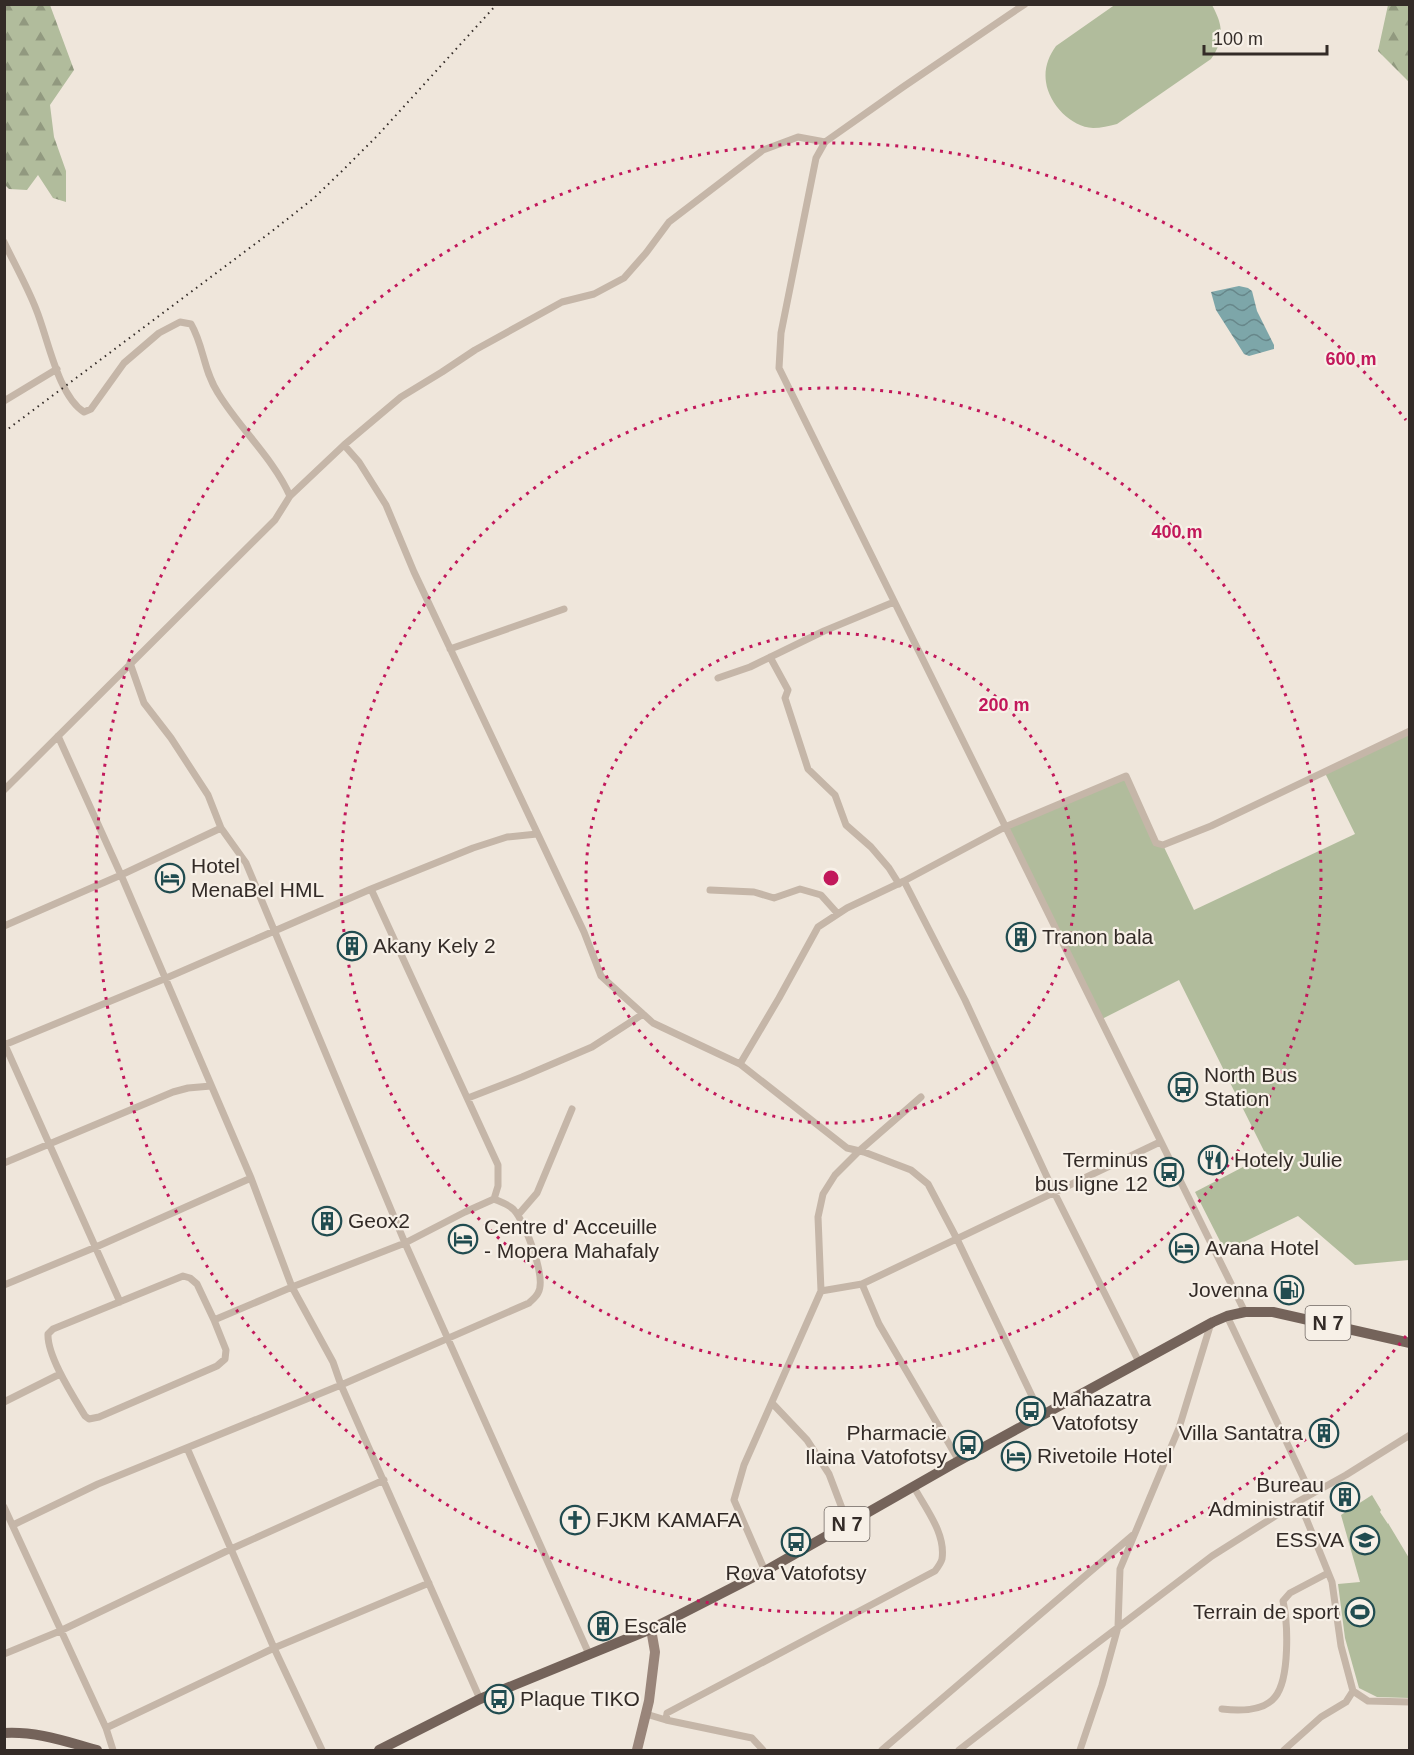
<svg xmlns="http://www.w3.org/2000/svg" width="1414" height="1755" font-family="Helvetica,sans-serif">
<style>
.green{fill:#b1bc9c}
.forest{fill:url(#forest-firs)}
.water{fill:url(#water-waves)}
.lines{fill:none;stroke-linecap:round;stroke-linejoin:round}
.street{stroke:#c5b6a8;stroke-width:7}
.secondary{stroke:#99857a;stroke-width:10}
.primary{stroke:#74635a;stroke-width:10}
.rail{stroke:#332b27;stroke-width:2;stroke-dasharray:1.5 4.5;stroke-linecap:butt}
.ring{fill:none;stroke:#c2185b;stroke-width:3;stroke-dasharray:3 6}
.labels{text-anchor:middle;stroke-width:4.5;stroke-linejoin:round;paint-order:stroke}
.shield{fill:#f7f0e7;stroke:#6e6661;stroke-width:1.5}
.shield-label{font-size:20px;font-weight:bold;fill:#332b27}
.poi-label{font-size:21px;fill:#332b27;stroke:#f7f0e7;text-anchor:start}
.centre{fill:#c2185b;stroke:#f7f0e7;stroke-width:3}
.ring-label{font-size:18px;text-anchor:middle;font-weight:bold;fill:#c2185b;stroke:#f7f0e7;stroke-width:4.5;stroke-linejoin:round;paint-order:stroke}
</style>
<defs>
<pattern id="forest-firs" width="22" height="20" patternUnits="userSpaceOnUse" patternTransform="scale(1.5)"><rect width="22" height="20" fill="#b1bc9c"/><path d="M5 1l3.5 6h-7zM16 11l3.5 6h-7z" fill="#91997f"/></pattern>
<pattern id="water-waves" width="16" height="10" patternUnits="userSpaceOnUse" patternTransform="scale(1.5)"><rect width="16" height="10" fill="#7da6a9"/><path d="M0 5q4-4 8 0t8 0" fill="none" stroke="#67878a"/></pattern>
</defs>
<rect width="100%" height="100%" fill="#efe6db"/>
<path class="green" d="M1116,4L1212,5C1223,25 1225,39 1211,59L1117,124C1109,126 1101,128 1093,128C1071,127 1049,104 1046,82C1044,69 1048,57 1056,46Z
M1409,731V1260L1355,1265L1298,1216L1225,1251L1195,1192L1266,1155L1179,980L1100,1020L1005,827L1126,776L1156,843L1163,845L1194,910L1355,834L1324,771Z
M1372,1495L1381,1510L1380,1512L1388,1524V1523L1409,1558V1698L1377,1697L1359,1688L1345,1638L1338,1584L1360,1582L1341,1515Z"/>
<path class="forest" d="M5,4L50,5L74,70L50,105L54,137L66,171V202L53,198L38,175L27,190L9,189L5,185Z
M1388,5H1409V82L1378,51Z"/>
<path class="water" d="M1239,286L1248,288L1252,291L1257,311L1274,345V349L1249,356L1244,354L1216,310L1211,292Z"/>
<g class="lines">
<path class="street" d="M1025,4L903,87L825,142L816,158L781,333L779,368L1245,1312
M4,242C15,265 27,286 36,309C48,338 58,396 84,412L91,409L124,363L159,333L180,322L191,324C204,346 203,370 218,393C240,429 273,458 290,496
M4,401L57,369
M344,445L359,462L386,505L414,572L584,932L601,976L653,1023L740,1064L847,1148L864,1152L911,1170L928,1184L957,1239L1042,1417
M450,649L564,609
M770,657L788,690L785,698L808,769L835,795L846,825L871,847L889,868L899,884
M130,663L144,703L171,738L208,795L221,828L246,863L405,1243L589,1654
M718,678L750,667L824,631L894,602
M58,736L121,875L251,1178L292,1287L333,1362L341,1385L480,1699
M4,790L275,520L290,496L344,445L401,397L442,372L475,350L562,302L594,294L624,278L646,253L669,222L763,150L798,137L825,142
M904,881L965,1000L1054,1192L1139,1362
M710,890L754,892L774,898L800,889L821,895L838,914
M4,926L121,875L221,828
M4,1043L120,1302
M4,1045L164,979L371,889L473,848L507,837L537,834
M740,1064L779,998L818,927L847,908L904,881L1005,827L1126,776L1156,843L1163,845L1211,826L1410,731
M468,1098L522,1077L592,1047L643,1014
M4,1163L173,1092L188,1088L211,1086
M518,1215L537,1193L572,1109
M183,1276L190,1278L197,1284L214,1320L226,1350L225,1359L217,1366L99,1417L89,1419L85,1416C73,1396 47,1356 48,1334L53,1329Z
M862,1284L879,1324L959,1461
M4,1285L96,1247L251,1178
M821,1291L862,1284L1160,1142
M1227,1316L1311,1494
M214,1320L292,1287L405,1243L465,1212L494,1199L498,1186V1165L371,889
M4,1402L60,1374
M772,1403L807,1440L829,1474L848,1524
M187,1448L274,1648L322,1750
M1299,1501L1332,1582L1341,1646L1353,1691L1368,1701L1410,1702
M4,1507L106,1728L113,1750
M13,1525L98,1484L341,1385L529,1303C532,1300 536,1297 538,1293C547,1278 525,1222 514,1210C510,1205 501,1202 494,1199
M765,1571L734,1500L744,1465L821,1291L818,1217L823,1194L835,1175L859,1151L921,1097
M4,1654L60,1631L231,1549L384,1480
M1222,1709C1239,1711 1263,1712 1275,1697C1290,1679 1288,1623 1283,1601L1290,1593L1328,1573
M646,1714L666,1720L752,1738L763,1750
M666,1720L667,1713L935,1571C938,1567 941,1563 942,1559C946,1533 925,1508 914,1487
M106,1728L274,1648L429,1583
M882,1750L1133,1535
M959,1750L1075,1660L1212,1556L1299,1501L1346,1475L1410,1435
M1080,1750L1102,1685L1118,1627L1120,1569L1179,1428L1211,1323
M1284,1750L1321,1717L1346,1702L1353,1691"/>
<path class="secondary" d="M637,1750L649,1701L655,1652L651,1629"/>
<path class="primary" d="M4,1733C37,1731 67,1742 97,1750
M379,1750L480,1699L651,1629L679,1615L765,1571L953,1464L1213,1322L1227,1316L1245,1312H1273L1410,1343"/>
<path class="rail" d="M4,432L271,232L314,198L342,171L378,135L497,4"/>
</g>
<g class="ring">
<circle cx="831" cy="878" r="245"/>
<circle cx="831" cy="878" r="490"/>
<path d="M1406 1336A735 735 0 1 1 1406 420"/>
</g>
<defs>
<g id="hotel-ring" transform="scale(1.5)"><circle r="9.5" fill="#f7f0e7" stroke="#214c50" stroke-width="1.5"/><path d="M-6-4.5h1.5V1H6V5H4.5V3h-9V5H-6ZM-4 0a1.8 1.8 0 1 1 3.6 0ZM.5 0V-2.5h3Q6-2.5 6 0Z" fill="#214c50"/></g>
<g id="building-ring" transform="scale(1.5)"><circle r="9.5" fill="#f7f0e7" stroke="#214c50" stroke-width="1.5"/><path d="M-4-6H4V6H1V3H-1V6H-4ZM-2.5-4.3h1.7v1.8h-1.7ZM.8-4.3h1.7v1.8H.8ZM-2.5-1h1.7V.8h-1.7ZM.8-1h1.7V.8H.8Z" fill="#214c50"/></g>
<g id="bus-ring" transform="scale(1.5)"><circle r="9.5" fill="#f7f0e7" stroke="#214c50" stroke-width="1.5"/><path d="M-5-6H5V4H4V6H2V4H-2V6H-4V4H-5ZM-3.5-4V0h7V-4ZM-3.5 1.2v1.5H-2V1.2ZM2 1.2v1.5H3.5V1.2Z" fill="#214c50"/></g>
<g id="restaurant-ring" transform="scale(1.5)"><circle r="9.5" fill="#f7f0e7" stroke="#214c50" stroke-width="1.5"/><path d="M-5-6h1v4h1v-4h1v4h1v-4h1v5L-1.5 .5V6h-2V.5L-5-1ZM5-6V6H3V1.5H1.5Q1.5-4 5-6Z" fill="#214c50"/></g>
<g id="fuel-ring" transform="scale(1.5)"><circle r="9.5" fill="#f7f0e7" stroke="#214c50" stroke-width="1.5"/><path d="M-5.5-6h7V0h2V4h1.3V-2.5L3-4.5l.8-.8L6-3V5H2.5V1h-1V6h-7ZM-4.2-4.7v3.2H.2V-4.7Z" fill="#214c50"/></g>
<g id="church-ring" transform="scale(1.5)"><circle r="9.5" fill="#f7f0e7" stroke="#214c50" stroke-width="1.5"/><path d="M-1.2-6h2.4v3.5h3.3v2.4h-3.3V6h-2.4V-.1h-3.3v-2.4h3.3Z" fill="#214c50"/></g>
<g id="university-ring" transform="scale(1.5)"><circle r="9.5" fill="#f7f0e7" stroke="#214c50" stroke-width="1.5"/><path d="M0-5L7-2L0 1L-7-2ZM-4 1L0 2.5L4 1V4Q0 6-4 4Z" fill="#214c50"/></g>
<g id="stadium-ring" transform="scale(1.5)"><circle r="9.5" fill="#f7f0e7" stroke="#214c50" stroke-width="1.5"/><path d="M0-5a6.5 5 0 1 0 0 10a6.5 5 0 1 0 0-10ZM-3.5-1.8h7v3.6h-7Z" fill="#214c50"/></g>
</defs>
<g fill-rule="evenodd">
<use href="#hotel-ring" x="170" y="878"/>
<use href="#building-ring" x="1021" y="937"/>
<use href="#building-ring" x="352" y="946"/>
<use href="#bus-ring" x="1183" y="1087"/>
<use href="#restaurant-ring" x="1213" y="1160"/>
<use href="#bus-ring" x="1169" y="1172"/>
<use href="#building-ring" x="327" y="1221"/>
<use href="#hotel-ring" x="463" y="1239"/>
<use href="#hotel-ring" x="1184" y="1248"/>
<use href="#fuel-ring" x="1289" y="1290"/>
<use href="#bus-ring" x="1031" y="1411"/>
<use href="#building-ring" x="1324" y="1433"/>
<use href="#bus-ring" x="968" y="1445"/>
<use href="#hotel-ring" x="1016" y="1456"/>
<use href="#building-ring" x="1345" y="1497"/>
<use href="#church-ring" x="575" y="1520"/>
<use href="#university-ring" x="1365" y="1540"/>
<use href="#bus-ring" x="796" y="1542"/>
<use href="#stadium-ring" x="1360" y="1612"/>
<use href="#building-ring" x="603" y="1626"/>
<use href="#bus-ring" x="499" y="1699"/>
</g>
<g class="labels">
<g class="shield">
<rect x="1305.5" y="1306" width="45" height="34" rx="4.5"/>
<rect x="824.5" y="1507" width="45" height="34" rx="4.5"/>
</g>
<g class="shield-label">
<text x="1328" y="1330">N 7</text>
<text x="847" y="1531">N 7</text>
</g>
<g class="poi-label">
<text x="191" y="873">Hotel<tspan x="191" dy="24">MenaBel HML</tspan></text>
<text x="1042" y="944">Tranon bala</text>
<text x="373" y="953">Akany Kely 2</text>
<text x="1204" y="1082">North Bus<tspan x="1204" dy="24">Station</tspan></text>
<text x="1148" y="1167" text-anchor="end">Terminus<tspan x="1148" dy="24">bus ligne 12</tspan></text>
<text x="1234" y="1167">Hotely Julie</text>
<text x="348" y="1228">Geox2</text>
<text x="484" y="1234">Centre d' Acceuille<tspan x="484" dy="24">- Mopera Mahafaly</tspan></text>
<text x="1205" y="1255">Avana Hotel</text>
<text x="1268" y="1297" text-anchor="end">Jovenna</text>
<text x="1052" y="1406">Mahazatra<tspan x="1052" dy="24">Vatofotsy</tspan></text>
<text x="947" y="1440" text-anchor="end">Pharmacie<tspan x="947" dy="24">Ilaina Vatofotsy</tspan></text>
<text x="1303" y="1440" text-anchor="end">Villa Santatra</text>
<text x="1037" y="1463">Rivetoile Hotel</text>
<text x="1324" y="1492" text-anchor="end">Bureau<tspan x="1324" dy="24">Administratif</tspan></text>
<text x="596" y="1527">FJKM KAMAFA</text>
<text x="1344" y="1547" text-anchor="end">ESSVA</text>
<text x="796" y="1580" text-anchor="middle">Rova Vatofotsy</text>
<text x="1339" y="1619" text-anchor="end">Terrain de sport</text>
<text x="624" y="1633">Escale</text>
<text x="520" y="1706">Plaque TIKO</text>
</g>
</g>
<circle cx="831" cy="878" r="9" class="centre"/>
<g class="ring-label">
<text x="1351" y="365">600 m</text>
<text x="1177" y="538">400 m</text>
<text x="1004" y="711">200 m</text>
</g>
<rect width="1414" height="1755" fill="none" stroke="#332b27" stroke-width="12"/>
<path d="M1204 45v9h123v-9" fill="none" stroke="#332b27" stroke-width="3"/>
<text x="1213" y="45" font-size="18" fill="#332b27" stroke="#f7f0e7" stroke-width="4.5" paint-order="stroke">100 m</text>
</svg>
